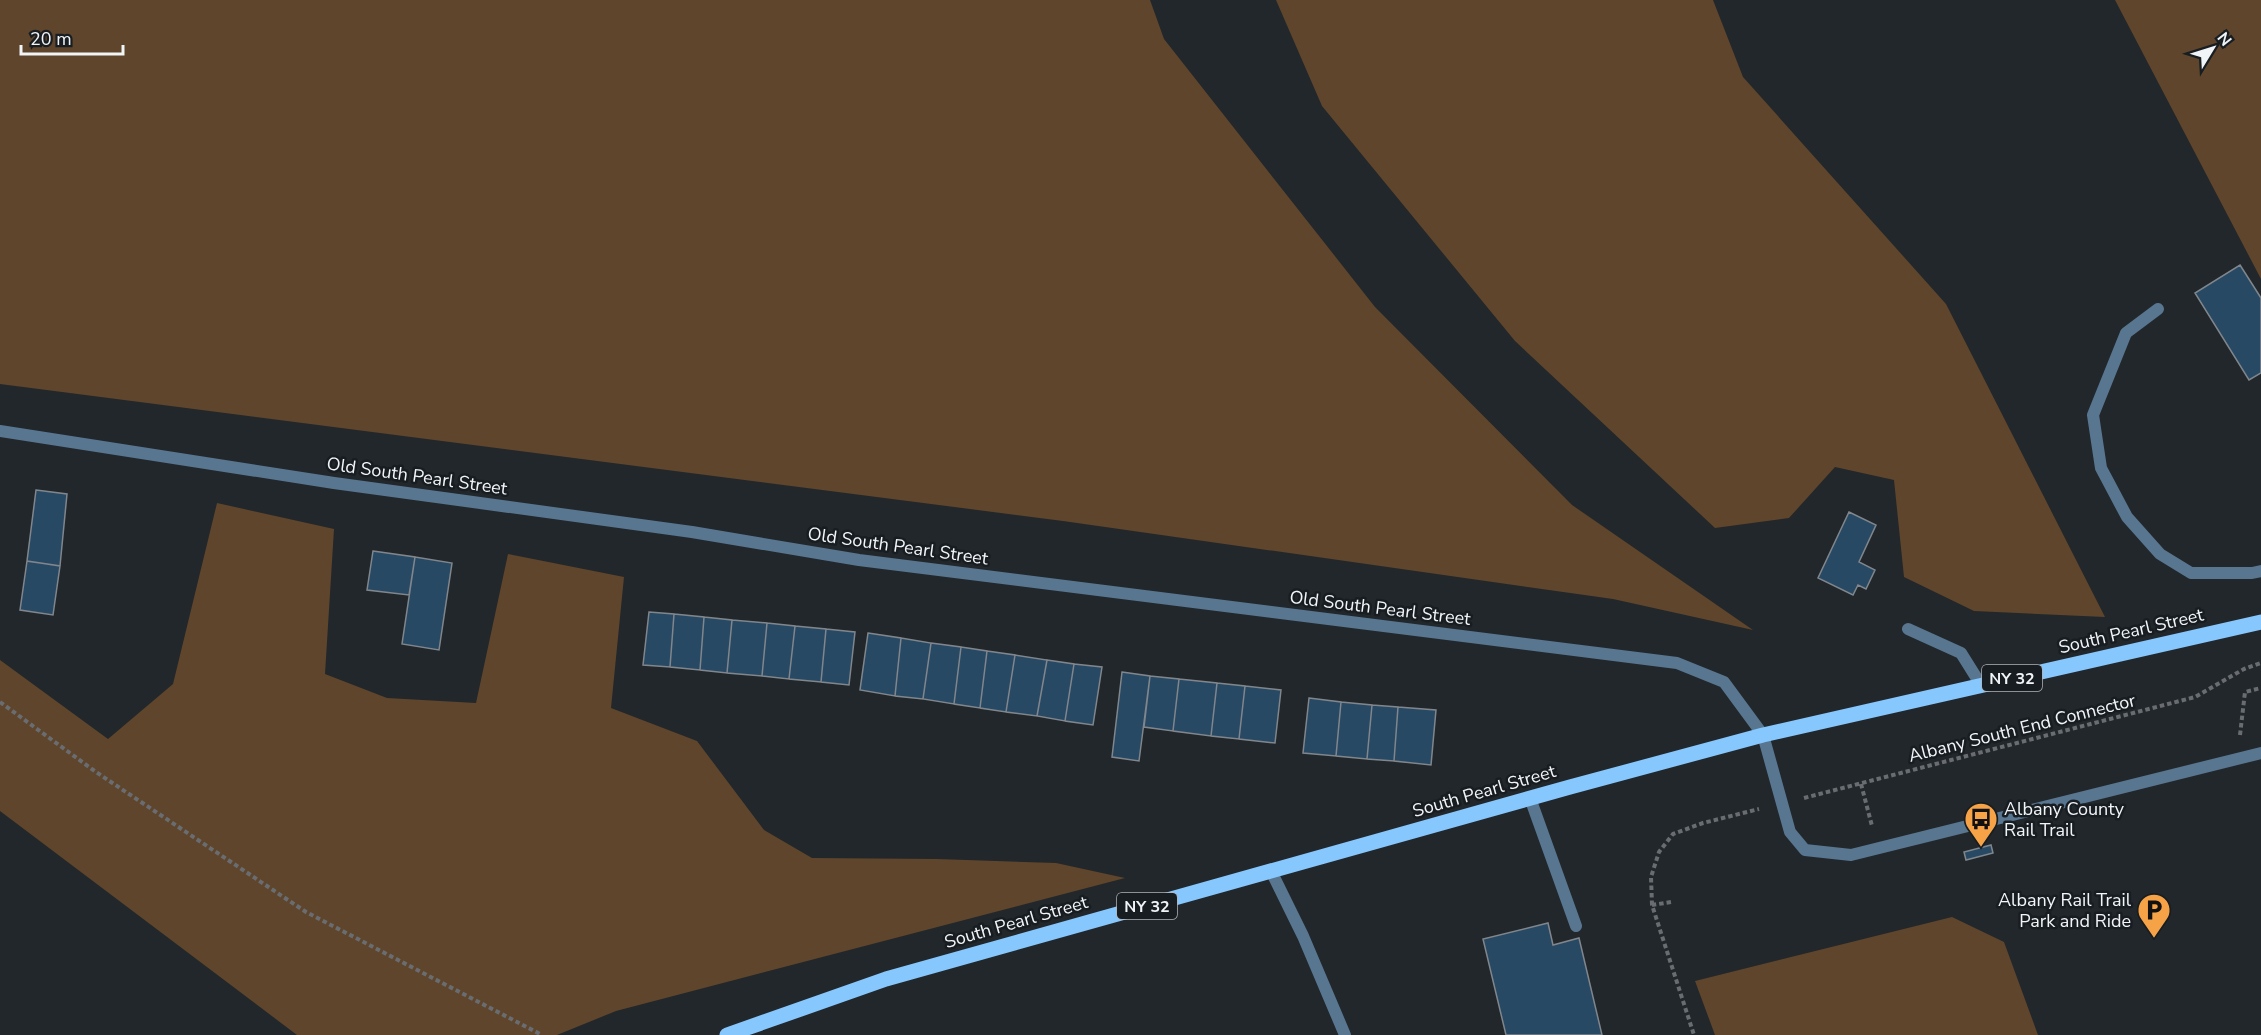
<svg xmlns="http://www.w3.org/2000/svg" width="2261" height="1035" font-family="'Nunito Sans',sans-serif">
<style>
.green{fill:#5f452b}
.building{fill:#284964;stroke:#80868c;stroke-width:1.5}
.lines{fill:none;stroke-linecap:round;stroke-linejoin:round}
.path{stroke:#696d71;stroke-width:4;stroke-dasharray:4.5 3;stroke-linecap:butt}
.service{stroke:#587690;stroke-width:12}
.minor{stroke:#587690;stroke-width:12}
.primary{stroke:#86c7fd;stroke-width:15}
.labels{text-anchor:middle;stroke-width:5;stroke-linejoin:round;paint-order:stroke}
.shield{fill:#181d21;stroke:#b1b4b8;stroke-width:1.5}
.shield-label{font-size:16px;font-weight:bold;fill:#f2f5f8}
.street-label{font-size:18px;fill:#f2f5f8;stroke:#181d21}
.poi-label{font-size:18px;fill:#f2f5f8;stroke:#181d21;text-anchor:start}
</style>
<rect width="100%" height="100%" fill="#22272b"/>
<path class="green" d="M0,0H1150L1164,39L1375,307L1572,505L1753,630L1613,599L1063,521L0,384Z
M1276,0H1713L1743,77L1946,304L2105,617L1974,611L1904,577L1894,480L1835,467L1789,518L1715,528L1515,341L1322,106Z
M2115,0H2261V279Z
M217,503L334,529L325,674L387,698L476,703L508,554L624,577L611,708L697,741L764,830L812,858L937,859L1056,863L1125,878L616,1011L557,1035H297L0,811V660L108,739L173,684Z
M1952,917L2004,942L2038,1035H1715L1695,981Z"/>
<path class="building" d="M2240,265L2261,298V373L2249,380L2195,293Z
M36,490L67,494L60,566L27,561Z
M1849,512L1876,525L1859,562L1875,570L1866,589L1858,585L1853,595L1818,578Z
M373,551L415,557L409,595L367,590Z
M415,557L452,563L439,650L402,644Z
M27,561L60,566L53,615L20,610Z
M649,612L674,614L670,667L643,665Z
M674,614L704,617L700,670L670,667Z
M704,617L732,620L727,673L700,670Z
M732,620L767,623L762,676L727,673Z
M767,623L795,626L789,679L762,676Z
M795,626L826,629L821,682L789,679Z
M826,629L855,632L849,685L821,682Z
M868,633L901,638L895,696L860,690Z
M901,638L931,643L923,699L895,696Z
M931,643L961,647L954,704L923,699Z
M961,647L987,651L980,708L954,704Z
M987,651L1015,655L1006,712L980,708Z
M1015,655L1047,660L1037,716L1006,712Z
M1047,660L1074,664L1065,721L1037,716Z
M1074,664L1102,667L1093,725L1065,721Z
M1122,672L1150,676L1139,761L1112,757Z
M1150,676L1179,679L1173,731L1144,727Z
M1179,679L1217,683L1211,736L1173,731Z
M1217,683L1245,686L1239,739L1211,736Z
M1245,686L1281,690L1275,743L1239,739Z
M1309,698L1341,702L1336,756L1303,753Z
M1341,702L1372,705L1367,759L1336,756Z
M1372,705L1398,707L1394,761L1367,759Z
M1398,707L1436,710L1431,765L1394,761Z
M1991,845L1993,853L1966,860L1964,852Z
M1548,923L1553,945L1579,938L1602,1035H1506L1483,939Z"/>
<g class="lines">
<path class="path" d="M0,702L96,772L306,912L542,1035
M2240,735L2245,692L2261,688
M1861,784L1872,826
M1804,798L2195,697L2244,669L2261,663
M1671,902L1652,905L1694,1035
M1652,905L1651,877L1659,852L1673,834L1703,823L1759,809"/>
<path class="service" d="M2158,309L2126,333L2093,415L2101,468L2127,517L2160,554L2191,573H2252L2261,571
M1908,629L1961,653L1981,685
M1763,735L1790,832L1805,850L1851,855L2261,753
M1530,798L1576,926
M1271,871L1303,936L1345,1035"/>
<path class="minor" d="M0,431L334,483L692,532L859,560L1677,663L1724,682L1763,735"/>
<path class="primary" d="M727,1035L886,979L1570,787L1763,735L2261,622"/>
</g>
<defs>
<g id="bus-pin" transform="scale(1.725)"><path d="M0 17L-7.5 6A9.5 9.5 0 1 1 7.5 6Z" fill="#f6a247" stroke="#181d21"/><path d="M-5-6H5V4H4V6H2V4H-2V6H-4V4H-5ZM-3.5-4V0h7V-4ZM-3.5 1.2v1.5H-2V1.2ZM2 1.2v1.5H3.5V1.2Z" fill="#111"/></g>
<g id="parking-pin" transform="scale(1.725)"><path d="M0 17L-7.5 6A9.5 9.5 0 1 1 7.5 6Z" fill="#f6a247" stroke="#181d21"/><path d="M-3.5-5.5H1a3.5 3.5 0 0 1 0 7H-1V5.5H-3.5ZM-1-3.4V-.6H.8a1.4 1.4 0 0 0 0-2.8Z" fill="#111"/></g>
</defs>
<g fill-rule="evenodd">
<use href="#bus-pin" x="1981" y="819"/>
<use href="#parking-pin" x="2154" y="910"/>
</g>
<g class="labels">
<g class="shield">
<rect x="1982" y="665" width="60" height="26" rx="4.5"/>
<rect x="1117" y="893" width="60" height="26" rx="4.5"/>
</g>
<g class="shield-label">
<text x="2012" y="684">NY 32</text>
<text x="1147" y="912">NY 32</text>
</g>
<g class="street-label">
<text transform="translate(417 476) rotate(8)" y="6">Old South Pearl Street</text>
<text transform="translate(898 546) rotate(8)" y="6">Old South Pearl Street</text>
<text transform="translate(1380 608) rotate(7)" y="6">Old South Pearl Street</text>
<text transform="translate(2131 631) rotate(-13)" y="6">South Pearl Street</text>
<text transform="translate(2022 728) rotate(-14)" y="6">Albany South End Connector</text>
<text transform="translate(1484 791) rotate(-16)" y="6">South Pearl Street</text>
<text transform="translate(1016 922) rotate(-16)" y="6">South Pearl Street</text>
</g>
<g class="poi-label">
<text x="2004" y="815">Albany County<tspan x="2004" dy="21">Rail Trail</tspan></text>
<text x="2131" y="906" text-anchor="end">Albany Rail Trail<tspan x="2131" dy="21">Park and Ride</tspan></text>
</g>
</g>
<g transform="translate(2213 48) rotate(52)" stroke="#181d21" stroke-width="4.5" paint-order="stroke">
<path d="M0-4.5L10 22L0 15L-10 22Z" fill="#f2f5f8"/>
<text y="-9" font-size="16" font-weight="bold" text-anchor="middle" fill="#f2f5f8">N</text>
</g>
<path d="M21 45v9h102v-9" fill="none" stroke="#f2f5f8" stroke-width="3"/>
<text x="30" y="45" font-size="18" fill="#f2f5f8" stroke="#181d21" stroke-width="4.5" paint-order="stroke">20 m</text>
</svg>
